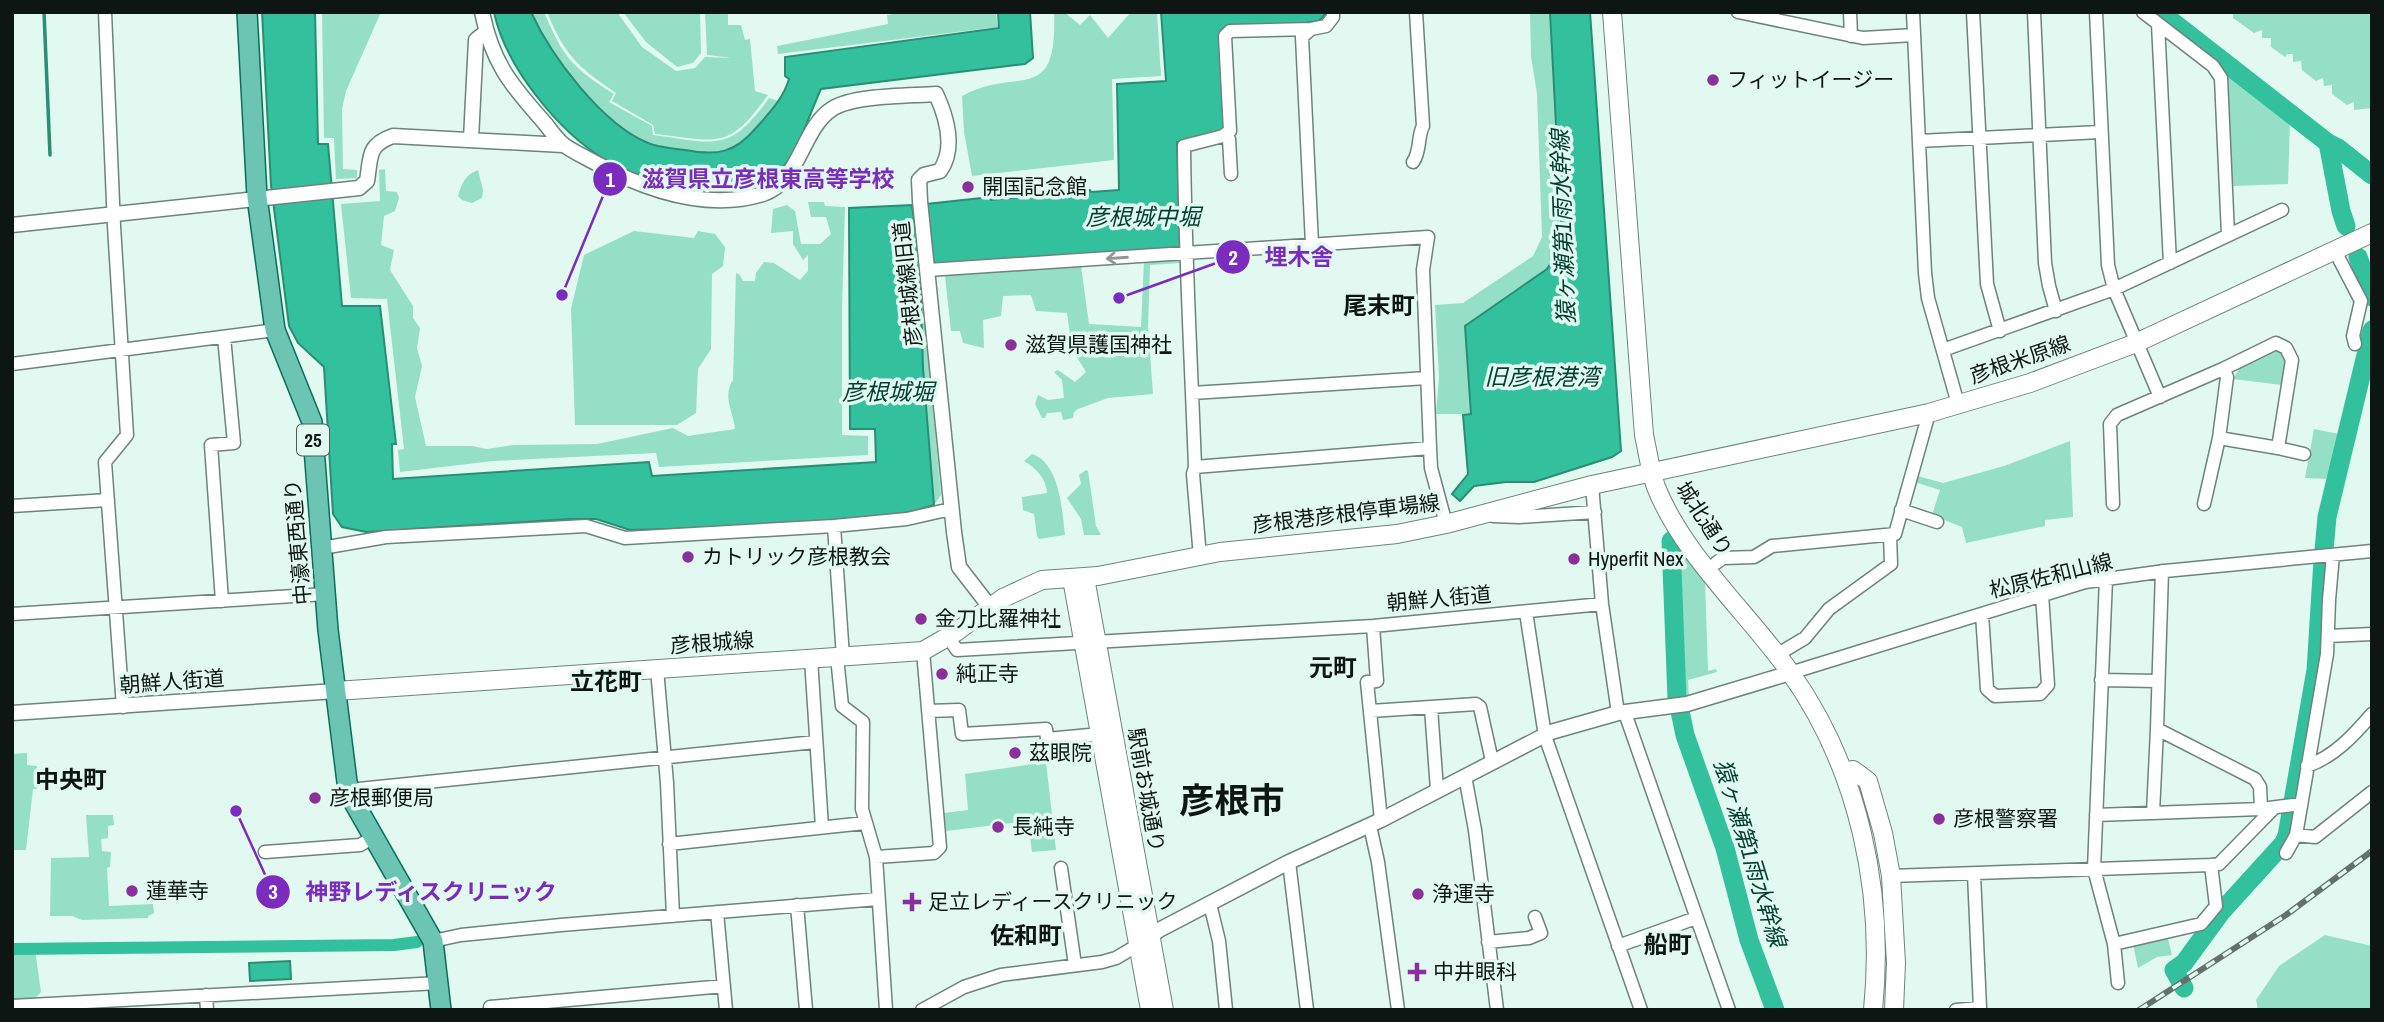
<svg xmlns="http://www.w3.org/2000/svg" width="2384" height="1022" font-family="'Archivo Narrow','Noto Sans JP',sans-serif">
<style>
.green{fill:#96dfc7}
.water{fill:#33c19d;stroke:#288e74;stroke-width:2}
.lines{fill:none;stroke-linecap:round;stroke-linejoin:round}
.stream{stroke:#288e74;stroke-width:3.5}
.canal{stroke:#33c19d;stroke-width:12}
.river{stroke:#33c19d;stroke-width:19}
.minor-casing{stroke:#6d837b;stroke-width:15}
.tertiary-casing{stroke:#6d837b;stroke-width:17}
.secondary-casing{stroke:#6d837b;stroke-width:20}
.primary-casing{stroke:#0a6e59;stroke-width:22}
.minor{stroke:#fff;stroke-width:12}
.tertiary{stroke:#fff;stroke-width:14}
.secondary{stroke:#fff;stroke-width:18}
.primary{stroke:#6bc5b2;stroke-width:19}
.rail-casing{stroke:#62716c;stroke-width:6}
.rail{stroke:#e1f9f0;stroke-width:3.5;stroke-dasharray:10;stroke-linecap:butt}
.oneway{stroke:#929695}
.poi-dot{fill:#8b309b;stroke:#e1f9f0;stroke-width:2.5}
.labels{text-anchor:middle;stroke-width:7;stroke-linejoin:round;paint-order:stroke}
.shield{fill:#e1f9f0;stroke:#4d5a55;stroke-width:2}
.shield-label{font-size:19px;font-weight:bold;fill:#0d1613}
.poi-label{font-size:21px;fill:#0d1613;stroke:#e1f9f0;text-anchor:start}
.street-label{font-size:21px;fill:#0d1613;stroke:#e1f9f0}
.water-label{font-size:23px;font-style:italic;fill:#003f30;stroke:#e1f9f0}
.quarter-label{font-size:24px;font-weight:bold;fill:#0d1613;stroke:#e1f9f0}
.town-label{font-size:35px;font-weight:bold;fill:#0d1613;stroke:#e1f9f0}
.leader{fill:none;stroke:#7b2cbf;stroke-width:2.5}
.callout-dot{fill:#7b2cbf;stroke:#e1f9f0;stroke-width:2.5}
.mark-label{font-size:21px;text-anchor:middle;font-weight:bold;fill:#fff}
.callout-label{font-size:23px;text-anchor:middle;font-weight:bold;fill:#7b2cbf;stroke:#e1f9f0;stroke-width:7;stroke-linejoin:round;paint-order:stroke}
</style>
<rect width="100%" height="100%" fill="#e1f9f0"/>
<path class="green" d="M322,12H381L346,91L342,109L343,169L357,170V178L336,179L334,138H324Z
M531,12H544C564,59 572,67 614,94L609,102L652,126L653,135C716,143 729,154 769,98L779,101C765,117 752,135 735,148C724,157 701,154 688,151C676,149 663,148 651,144C606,129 551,55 531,12Z
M547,12H617L642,47L676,71L695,68L705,57L732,58L707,55L705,12H728V25H741L745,40L750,39L755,91L768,95C728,151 719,141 655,134L653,125L612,101L616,93C578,67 565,56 547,12Z
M623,12H700L701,53L693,63L677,67L646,42Z
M903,12H996L998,27L778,54L777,46L888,24L887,15Z
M1054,12H1064L1080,25L1090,15L1108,38L1131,12H1157L1161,76L1112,79L1114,160L972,176L964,132L962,96C1017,65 1058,108 1054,12Z
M1530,12H1550L1562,237L1559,250L1547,269L1465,326L1471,414H1436L1439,377L1435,305L1463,303L1533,256L1542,237L1537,94L1531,56Z
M2233,12H2372V108L2354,110V102L2347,105L2332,94V85L2324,86L2323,78L2316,81L2302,70L2301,61L2293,62V54H2287L2285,57L2271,47V38H2262V30L2254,33L2233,18Z
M2227,71L2290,122L2288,184L2232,186Z
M385,169L386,191L397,192L399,198L395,211L384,216L381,245L394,250L390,270L413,306V318L420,328L417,348L422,366L415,397L426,446H472L487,449L513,445L597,444L673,428L688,436L735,429C733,410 722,397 733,380L736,273L740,275L743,281H755L756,273L764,262L774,263L800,280L808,271V255L803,260L793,244V231L771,233L773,209L787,205L795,211L801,244H820L831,234L826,217H811L808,202H824L825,206L845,207L842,308V435L868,436V455L659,467L656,453L493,461L400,472L398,450L404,449L387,299L351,298L341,204L380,201L379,170Z
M478,170L483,190L482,198L472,203L462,200L458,196C462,183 465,175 478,170Z
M634,231L694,238L698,231L715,234L725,247L723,266L712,274L711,349L698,369L696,413L677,425H575L571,309L584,255Z
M1180,258V263L1150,265L1148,327L1153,394L1108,398L1078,409L1074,412L1073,418L1063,420L1061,412L1047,413L1045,418H1042L1035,404L1038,395L1048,400L1064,398L1062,380L1054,372L1058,370L1075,382L1086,372L1072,349L1067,313L1036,311L1031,295L1003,296L1001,316L983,320L984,348L963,343L960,331H951L945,276L1081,266L1089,324L1141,327L1144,261Z
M920,267L941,495L934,505L923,368Z
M2274,350L2283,354L2286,362L2282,385L2233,379L2240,367Z
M2314,429L2339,434L2329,479L2305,478Z
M2070,441L2073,517L2045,520V526L1966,543L1962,527L1932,515L1940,490L1911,481L1914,475L1943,483L2004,466Z
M1032,454C1060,463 1062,510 1065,535L1039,539L1037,536L1034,514L1023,510L1022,497L1047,493C1046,478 1037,469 1024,461Z
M1086,470L1088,471L1096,526L1101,535H1084L1081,519L1067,498L1081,484L1079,475Z
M1687,558L1705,580L1708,671L1716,669L1717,672L1688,680L1689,699L1683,700L1677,560Z
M27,753V765L37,766V789H33L26,850H12V754Z
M1046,762L1056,850L1032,852L1028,821L946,831L944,813L968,810L965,774Z
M86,815H113L114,825L108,826V838L101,839L102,851L111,852L110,867L107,868L109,906L153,904L154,913L148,916V918L82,920L72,916H50L51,858L89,857Z
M2167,935L2172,955L2157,957L2138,968L2133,944Z
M2325,935L2372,946V1010H2258L2256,1000L2279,966Z
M35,950L41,992L33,1001L12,1002V951Z"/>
<path class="water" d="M262,12H315L318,144H328L342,306H380L396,444H392L393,479L649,462L652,476L876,462L875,429H850L849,208L912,205L920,267L923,368L934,505L911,512L853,520L670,529L630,530L596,519H570L366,532L342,527L333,514L324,367L298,343L289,326L271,185Z
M494,12H531C551,56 602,124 648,143C660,148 672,148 685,150C717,156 735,153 756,128C770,112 783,99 789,79L785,76V57L999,28L998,12H1030L1033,58L1025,64L821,89C808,116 796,165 768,180C743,194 712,193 685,188C657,182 629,174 604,159C558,131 505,66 494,12Z
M1161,12H1327L1319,21L1283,26L1230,27L1221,31L1220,68L1223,69L1224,128L1218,133L1177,142L1180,247L1176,251L934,268L927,204L990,197L991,200L1090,190L1091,192L1119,190L1117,84L1166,81Z
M1550,12H1590L1621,451L1612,457L1534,482H1506L1474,486L1460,501L1452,494L1468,474L1463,415L1471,414L1465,326L1547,269L1559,250L1562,237Z
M290,961L291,979L250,981L249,963Z"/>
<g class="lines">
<path class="stream" d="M44,12L50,155"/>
<path class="canal" d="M12,949L394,945L417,942"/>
<path class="river" d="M2160,12L2328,143L2338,148L2372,175
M2328,143L2341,211L2346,226
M2358,257L2372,297
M1671,541L1677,699
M2324,550L2327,517L2372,330
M1680,711L1685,735L1725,848L1749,940L1775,1010
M2184,988L2174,970L2184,963L2222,911L2283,844L2287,836L2316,670L2323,560"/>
<g class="minor-casing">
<path id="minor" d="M105,12L114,226L127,435L105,462L123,707
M1738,12L1863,38L1914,35
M1850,12L1851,36
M1913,12L1925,273L1928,298L1958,404
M1973,12L1987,284L2000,331
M2034,12L2045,263L2049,286L2056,311
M2096,12L2108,265L2114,289L2160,397
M2143,12L2213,66L2221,78L2228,235
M2158,24L2170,263
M1311,29L1302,37L1312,244
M1226,134L1229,139L1231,174
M1919,141L2100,132
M1413,162C1421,151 1417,138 1423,126L1416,12
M2335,251L2361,301L2353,336L2355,344
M928,270L1428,237L1423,270L1430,448L1431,468L1446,524
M1943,350L2114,289L2282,210
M12,364L275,330
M1192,393L1427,378
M2278,448L2304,454
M1195,467L1430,448
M1592,485L1602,604L1618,713
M2113,504L2110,424L2117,415L2223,369L2276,343L2286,348L2292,360L2278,448L2219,438
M2204,504L2219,438L2227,377L2223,369
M12,506L108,500
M1901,510L1937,522
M1493,516L1519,517L1595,512
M834,526L843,657
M322,548L386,537L586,526L625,538L834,526L907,519L942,511H952
M1200,557L1193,474L1195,467C1191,360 1185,253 1184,146L1223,136L1230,131L1225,36L1230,31L1311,29L1326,26L1333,17V12
M1716,563L1723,558L1754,557L1772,546L1895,534L1929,413
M2162,571L2157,729L2255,779L2260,787L2261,809
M2106,579L2094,869L2114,944L2118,983
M222,601L211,445L234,443L224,337
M1526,612L1545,736L1641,1010
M12,614L326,594
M1982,614L1987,689L1995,696L2040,694L2048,685L2042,594
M1373,626L1377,681L1367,682L1381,820
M2328,636L2372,634
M948,637L957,650L1373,626L1602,604
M1785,650L1805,638L1829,609L1891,564L1890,535
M837,657L842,706L863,722L862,809L876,857L886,1010
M811,659L822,827
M657,669L667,783L673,916
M1790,673L2085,582L2165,571L2372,551
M2101,680L2157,681
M1431,708L1437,790
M928,711L959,710L962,734L1046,729L1047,739L1100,734
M1371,711L1476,704L1480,707L1492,761
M1625,713L1729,1010
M2307,766C2334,757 2354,735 2372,714
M1465,776L1475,830L1497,1010
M349,790L815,742
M2153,813L2157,729
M2096,815L2261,809L2301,804
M1370,826L1378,862L1398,1010
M2296,835L2315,837L2372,792
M669,844L865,823
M265,852L360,845L374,837
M2286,853L2296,835L2327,654L2329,600L2333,555
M876,857L934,853L940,847L923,651
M1289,862L1307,1010
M1061,868L1075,965
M1891,876L2211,865
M1210,904L1219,941L1226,1010
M797,905L806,1010
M717,912L726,1010
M433,941L461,935L561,925L878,899
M1488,942L1529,938L1541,933L1535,917
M2114,944L2201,924L2216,906L2211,865L2219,864L2273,809
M1618,946L1696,918
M206,995L207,1010
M12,1006L439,983
M490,1010V1007L724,986
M922,1010L964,987L1001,975L1102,962L1116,958L1138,945
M1956,1010L1980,1008L1974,874"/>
</g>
<g class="tertiary-casing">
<path id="tertiary" d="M482,12C492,62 510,84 543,121C550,129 556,139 564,145C572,151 583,156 592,161C643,189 705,212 763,194C800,182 802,128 832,109C853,95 909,96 936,94C947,118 956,148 940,171L924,175L919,180L920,201L954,532L959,567L990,607
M471,139L476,40L486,32
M12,225L359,188L367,181C371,157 367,145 393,136L563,145
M12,713L336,691
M1145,940L1159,930L1289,862L1381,820L1551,732L1618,713L1687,704L1790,673"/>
</g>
<g class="secondary-casing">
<path id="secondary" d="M1612,12L1644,435C1648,453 1650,470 1656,487C1683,555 1747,612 1790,672C1859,769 1885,892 1873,1010
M1085,578L1164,1010
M1072,579L1150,1010
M336,691L923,651L956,632L1003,598L1042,580L1098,576L1220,552L1397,534L1446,524L1592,485L1929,413L2030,383L2136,343L2372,233
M1853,770L1868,781L1883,833L1891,876L1896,963L1894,1010"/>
</g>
<g class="primary-casing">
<path id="primary" d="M247,12L257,197L275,330L312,422L328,630L347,782L352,799L433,941L441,1010"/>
</g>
<use href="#minor" class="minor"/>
<use href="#tertiary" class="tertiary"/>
<use href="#secondary" class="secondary"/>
<use href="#primary" class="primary"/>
<g class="rail-casing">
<path id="rail" d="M2139,1010L2286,915L2372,851"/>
</g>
<use href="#rail" class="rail"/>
</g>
<defs><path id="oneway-shaft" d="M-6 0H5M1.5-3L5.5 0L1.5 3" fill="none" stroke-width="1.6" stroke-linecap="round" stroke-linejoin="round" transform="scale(1.75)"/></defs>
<use class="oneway" href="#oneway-shaft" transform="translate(1117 258) rotate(176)"/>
<g class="poi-dot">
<circle cx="1713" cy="80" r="7"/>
<circle cx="968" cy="187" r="7"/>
<circle cx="1011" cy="345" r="7"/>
<circle cx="688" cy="557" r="7"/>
<circle cx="1574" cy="559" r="7"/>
<circle cx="921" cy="619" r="7"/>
<circle cx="942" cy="674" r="7"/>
<circle cx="1015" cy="753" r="7"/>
<circle cx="315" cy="798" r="7"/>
<circle cx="1939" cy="819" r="7"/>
<circle cx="998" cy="827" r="7"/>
<circle cx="132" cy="891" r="7"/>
<circle cx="1418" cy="894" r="7"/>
<path d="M908.5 891.5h7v7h7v7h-7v7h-7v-7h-7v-7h7z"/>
<path d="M1413.5 961.5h7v7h7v7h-7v7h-7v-7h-7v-7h7z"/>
</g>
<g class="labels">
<rect class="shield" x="297" y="424.5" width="32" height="31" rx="5"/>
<g class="shield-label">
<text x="313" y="447">25</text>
</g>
<g class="poi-label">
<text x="1727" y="87">フィットイージー</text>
<text x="982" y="194">開国記念館</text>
<text x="1025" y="352">滋賀県護国神社</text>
<text x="702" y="564">カトリック彦根教会</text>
<text x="1588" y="566">Hyperfit Nex</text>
<text x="935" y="626">金刀比羅神社</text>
<text x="956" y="681">純正寺</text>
<text x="1029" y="760">茲眼院</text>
<text x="329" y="805">彦根郵便局</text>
<text x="1953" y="826">彦根警察署</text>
<text x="1012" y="834">長純寺</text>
<text x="146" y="898">蓮華寺</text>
<text x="1432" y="901">浄運寺</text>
<text x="928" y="909">足立レディースクリニック</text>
<text x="1433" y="979">中井眼科</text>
</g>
<g class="street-label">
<text transform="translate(908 284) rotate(-96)" y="7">彦根城線旧道</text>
<text transform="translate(2020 360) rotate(-19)" y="7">彦根米原線</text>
<text transform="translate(1346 514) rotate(-7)" y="7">彦根港彦根停車場線</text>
<text transform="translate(1704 519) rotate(57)" y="7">城北通り</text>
<text transform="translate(298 542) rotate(-95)" y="7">中濠東西通り</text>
<text transform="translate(2051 576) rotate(-14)" y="7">松原佐和山線</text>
<text transform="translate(1439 599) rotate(-5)" y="7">朝鮮人街道</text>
<text transform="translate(712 643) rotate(-4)" y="7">彦根城線</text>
<text transform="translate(172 682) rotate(-4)" y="7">朝鮮人街道</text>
<text transform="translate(1146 790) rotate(80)" y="7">駅前お城通り</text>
</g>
<g class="water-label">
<text x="1143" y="225">彦根城中堀</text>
<text transform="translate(1563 227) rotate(-92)" y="8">猿ヶ瀬第1雨水幹線</text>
<text x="1542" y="385">旧彦根港湾</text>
<text x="888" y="400">彦根城堀</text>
<text transform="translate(1750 853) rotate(73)" y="8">猿ヶ瀬第1雨水幹線</text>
</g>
<g class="quarter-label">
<text x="1379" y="314">尾末町</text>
<text x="1333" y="676">元町</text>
<text x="606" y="690">立花町</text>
<text x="71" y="788">中央町</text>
<text x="1026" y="944">佐和町</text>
<text x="1668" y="953">船町</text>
</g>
<g class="town-label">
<text x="1232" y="813">彦根市</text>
</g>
</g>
<path class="leader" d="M562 295L610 179M1119 298L1233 257M236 811L273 892"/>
<g class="callout-dot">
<circle cx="562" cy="295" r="7"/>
<circle cx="1119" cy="298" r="7"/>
<circle cx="236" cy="811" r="7"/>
<circle cx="610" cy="179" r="18"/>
<circle cx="1233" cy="257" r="18"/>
<circle cx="273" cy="892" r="18"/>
</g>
<g class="mark-label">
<text x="610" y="187">1</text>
<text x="1233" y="265">2</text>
<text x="273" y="899">3</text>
</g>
<g class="callout-label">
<text x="768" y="187">滋賀県立彦根東高等学校</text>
<text x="1299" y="265">埋木舎</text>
<text x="431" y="900">神野レディスクリニック</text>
</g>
<rect width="2384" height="1022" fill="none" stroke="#0d1613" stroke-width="28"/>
</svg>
